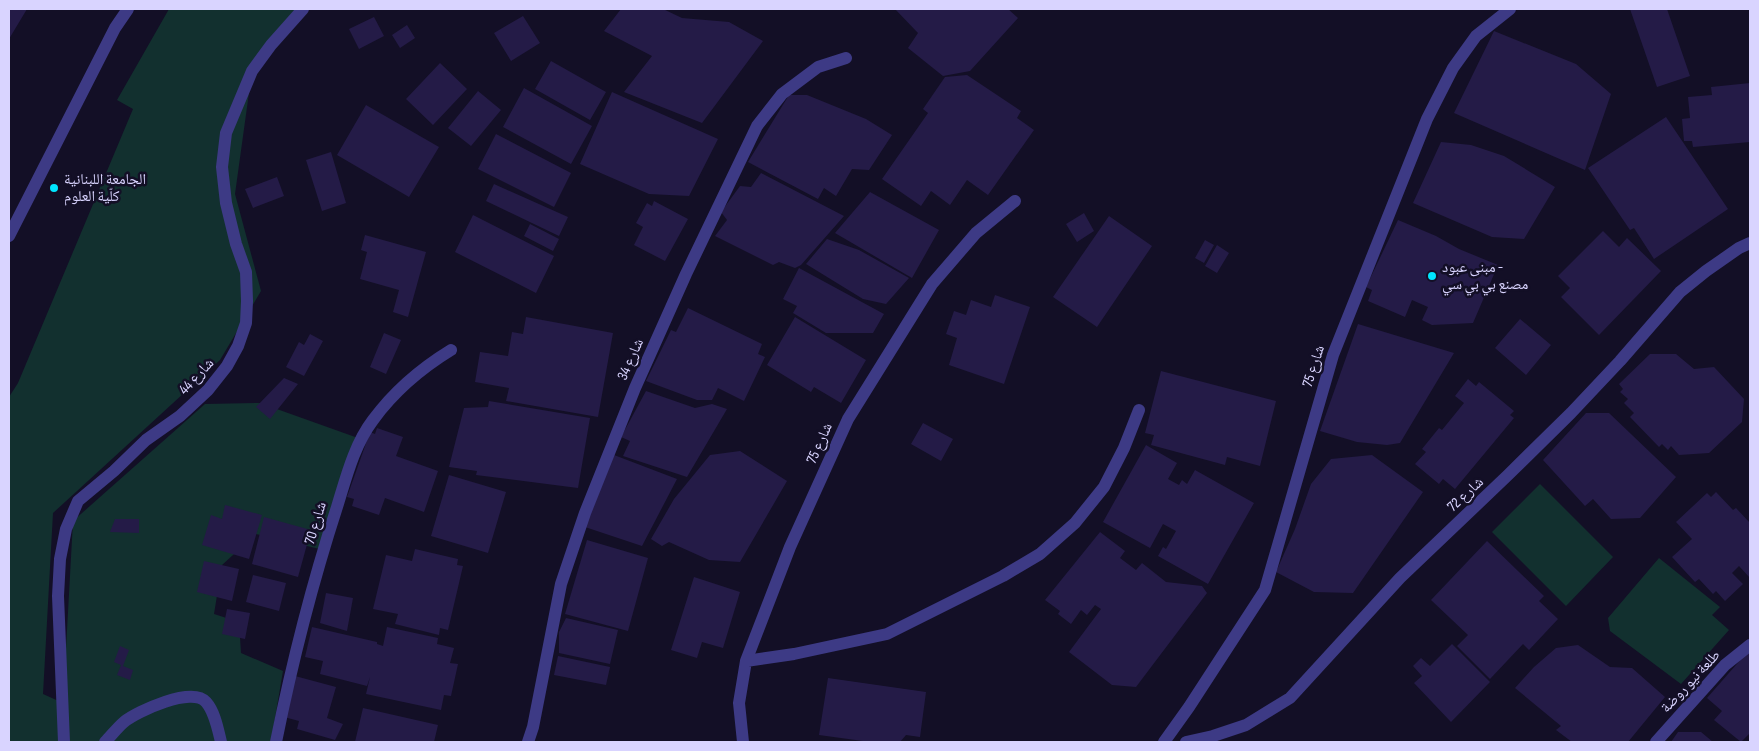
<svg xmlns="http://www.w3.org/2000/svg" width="1759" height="751" font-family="'Sofia Sans Condensed','Noto Naskh Arabic',sans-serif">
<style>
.green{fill:#12302f}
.building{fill:#241b47}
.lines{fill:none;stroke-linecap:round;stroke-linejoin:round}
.lane{stroke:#3d3a85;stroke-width:12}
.street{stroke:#3d3a85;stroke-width:12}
.poi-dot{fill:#00e5ff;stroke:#130f26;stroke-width:2}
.labels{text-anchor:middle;stroke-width:5;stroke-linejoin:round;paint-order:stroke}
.poi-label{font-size:15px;fill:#d9d4ff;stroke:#130f26;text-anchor:start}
.street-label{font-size:15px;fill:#d9d4ff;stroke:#130f26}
</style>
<rect width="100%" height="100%" fill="#130f26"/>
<path class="green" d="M169,9H304L252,71L235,194L261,291L220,360L53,513L43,694L63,703L73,521L205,404L260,403L358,438L324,550L256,534L222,565L214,614L239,622L241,653L283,671L271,742H9V397L18,383L133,109L117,100Z
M1540,484L1613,557L1566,606L1492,532Z
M1659,558L1720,607L1712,615L1729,630L1681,684L1610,631L1608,618Z"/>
<path class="building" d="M9,9H27L9,39Z
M621,9H663L682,18L729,22L763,41L702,123L624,92L652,56L604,31Z
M895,9H1008L1018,18L970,71L943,76L908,48L918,33Z
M1630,9H1667L1690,76L1657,87Z
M523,16L540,43L511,61L494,33Z
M374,17L384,36L359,49L349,29Z
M407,25L415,38L400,48L392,35Z
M1494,31L1576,64L1611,94L1585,170L1454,113Z
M551,61L606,92L590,120L535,89Z
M440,63L467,89L433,125L406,99Z
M967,75L1021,111L1017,118L1034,130L988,195L967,180L950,205L931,191L921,206L882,179L928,113L923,109L945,77Z
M1750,83V142L1693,147L1692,141H1684L1682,119L1690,118L1688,97L1712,95L1711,87Z
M524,88L592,126L571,164L503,127Z
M478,91L501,110L471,146L448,128Z
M612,92L718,139L689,196L649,194L580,164Z
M789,95H807L866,119L892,135L869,170L852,169L836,196L824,188L818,199L748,162Z
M366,105L439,147L409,197L337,155Z
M1666,117L1728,209L1654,259L1634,228L1630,230L1588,168Z
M496,134L571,173L554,207L478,169Z
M1441,142L1471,145L1504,156L1555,187L1524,239L1492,237L1413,203Z
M331,152L346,203L322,211L306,160Z
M761,173L844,216L801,265L795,268L779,262L773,265L715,236L727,220L721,212L740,186L751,187Z
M277,177L284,196L253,208L245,189Z
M494,184L568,217L559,236L486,201Z
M870,192L939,230L912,278L835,233Z
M654,201L688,219L665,261L634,245L643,227L636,223L647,203L652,206Z
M1084,213L1094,231L1077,242L1066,224Z
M473,215L554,256L536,293L455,252Z
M1109,216L1152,246L1097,327L1053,297Z
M1398,220L1436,236L1459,249L1498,265L1473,323L1432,325L1422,320L1428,307L1412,300L1405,317L1368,301L1372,290L1366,287Z
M530,224L559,239L553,251L524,236Z
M1603,231L1619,247L1627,238L1661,271L1599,335L1561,297L1570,288L1558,276Z
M365,235L426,252L408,317L393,312L399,290L360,279L367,252L361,250Z
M827,239L859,250L909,278L886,304L863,299L806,264Z
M1205,240L1214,245L1204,263L1195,258Z
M1217,245L1229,253L1217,273L1205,266Z
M799,268L884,314L873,333H826L793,313L797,306L783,299Z
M995,295L1030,307L1004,384L949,365L957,338L946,334L954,311L966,315L971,300L991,307Z
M688,308L762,344L758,354L765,357L744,401L718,388L712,400H697L646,381L671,330L676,332Z
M526,317L613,333L598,417L506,401L509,388L475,382L480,352L508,356L512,332L523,334Z
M795,317L866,360L841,403L814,387L811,392L767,365Z
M1520,319L1551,345L1526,375L1495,348Z
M1358,324L1454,353L1400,443L1387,445L1357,442L1320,431Z
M384,333L401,340L386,374L370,367Z
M310,334L323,341L304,376L286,367L299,342L304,345Z
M1650,354H1676L1694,369L1714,367L1744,399L1742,422L1709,453L1679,455L1671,446L1668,450L1662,444L1659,447L1630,417L1634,413L1624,403L1628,399L1620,392L1623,389L1619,384Z
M1161,371L1276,401L1260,466L1227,457L1225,465L1151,445L1154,435L1145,433Z
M284,378L298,384L270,419L256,407Z
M1468,379L1476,386L1479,382L1514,411L1510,415L1514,418L1455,489L1443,479L1439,484L1415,464L1426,452L1422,449L1439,428L1442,430L1464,403L1455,396Z
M646,391L695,408L712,404L727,409L687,477L623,456L630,441L621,437Z
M489,401L590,418L578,488L476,475L477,471L449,467L464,408L488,407Z
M1586,413H1609L1676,477L1640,518L1611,519L1593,499L1585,506L1543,460Z
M923,423L953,439L941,461L911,444Z
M377,428L403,437L396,456L438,471L424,512L385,498L379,515L352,506L354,499L347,497L370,432L375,434Z
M1146,445L1177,463L1168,479L1179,485L1182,480L1187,484L1195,470L1254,503L1208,584L1158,556L1163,547L1166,549L1176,531L1163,524L1150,548L1103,522Z
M740,451L787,481L740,562L709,560L669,542L662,546L651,539L674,499L710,455Z
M614,455L677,479L642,546L585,527Z
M1372,455L1423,492L1353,593L1314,592L1276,572L1295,529L1311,484L1331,459Z
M449,475L506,492L488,553L431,536Z
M1716,492L1733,510L1736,508L1750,523V578L1739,566L1732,573L1743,584L1725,601L1716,591L1713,594L1699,579L1695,582L1672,557L1692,539L1676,522L1707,493L1711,497Z
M225,505L262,515L249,559L202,545L211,515L222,519Z
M264,517L311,530L298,577L252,564Z
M115,519H139V533L110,532Z
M1100,532L1125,551L1120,558L1136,570L1142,563L1166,582L1202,586L1207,593L1136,687L1112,685L1069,652L1101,609L1095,605L1087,615L1081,610L1071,624L1058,614L1060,611L1045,600Z
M587,540L648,558L628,631L565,614Z
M1487,541L1544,596L1539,601L1558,619L1529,650L1523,644L1490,679L1457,646L1468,635L1431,600Z
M415,549L458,559L457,565L463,566L448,630L440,628L439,635L395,624L398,614L373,609L386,555L412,561Z
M204,561L239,569L232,601L197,592Z
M253,575L286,583L279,611L246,602Z
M694,577L740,592L723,648L702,642L697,658L671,650Z
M326,593L353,598L347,631L320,623Z
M227,609L250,613L245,639L222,634Z
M566,618L618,630L610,664L559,653V632Z
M312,627L377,642V644L383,646L387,627L438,638L437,644L454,648L450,663L458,664L451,696L444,695L441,710L366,694L370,677L367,686L320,674L323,661L305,657Z
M1452,644L1490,682L1451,722L1414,683L1422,676L1413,666L1421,658L1430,666Z
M1578,645L1610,667L1632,668L1665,697L1628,742H1572L1556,730L1561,726L1515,688L1534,667L1556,648Z
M120,646L129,650L123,666L133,670L130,680L117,675L121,665L114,662Z
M1750,649V735L1749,734L1741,742L1714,720L1722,711L1707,698Z
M558,656L610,667L606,685L554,675Z
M295,676L336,687L327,718L343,724L335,740L297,729L299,721L284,717Z
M828,678L926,692L920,737L906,735L900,742H870L819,735Z
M363,708L438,725L434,742H355Z
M1678,732H1701L1713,742H1671Z"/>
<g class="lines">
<path class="lane" d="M9,236L115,28L128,9"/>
<path class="street" d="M746,661L794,654L887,634L1003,576L1040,554L1075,523L1104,487L1124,448L1139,410
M64,742L58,596L60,559L66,529L78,501L114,471L146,440L180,416L208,390L227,366L238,346L246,323L247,301L246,272L236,244L226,203L222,167L226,133L252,71L271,45L303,9
M105,742C111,736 117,728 124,722C138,711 192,686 206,702C215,712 218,730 221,742
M276,742C292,663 312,584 337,507C346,478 354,445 373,420C395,390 420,369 451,350
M528,742L533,727L561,584L585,513L635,388L686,274L757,126L782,94L818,67L846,58
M743,742L739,703L746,661L790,547L848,419L932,284L976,233L1015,201
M1164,742L1189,707L1265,590L1333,355L1427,119L1453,68L1476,36L1510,9
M1186,742L1213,736L1246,725L1290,698L1400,578L1508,475L1571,413L1620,361L1680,292L1706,271L1739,248L1750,243
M1656,742L1725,665L1750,645"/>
</g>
<g class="poi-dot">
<circle cx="54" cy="188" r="5"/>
<circle cx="1432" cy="276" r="5"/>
</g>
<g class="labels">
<g class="poi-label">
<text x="64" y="184">الجامعة اللبنانية<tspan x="64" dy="17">كلّية العلوم</tspan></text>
<text x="1442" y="272">مبنى عبود -<tspan x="1442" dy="17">مصنع بي بي سي</tspan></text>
</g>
<g class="street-label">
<text transform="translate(630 359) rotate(-66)" y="5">شارع 34</text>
<text transform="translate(1313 366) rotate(-72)" y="5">شارع 75</text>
<text transform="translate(196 376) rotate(-47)" y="5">شارع 44</text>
<text transform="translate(819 443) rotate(-66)" y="5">شارع 75</text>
<text transform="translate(1465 494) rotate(-43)" y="5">شارع 72</text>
<text transform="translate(315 523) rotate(-73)" y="5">شارع 70</text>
<text transform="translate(1690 681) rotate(-47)" y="5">طلعة نيو روضة</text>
</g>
</g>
<rect width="1759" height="751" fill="none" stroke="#d9d4ff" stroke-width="20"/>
</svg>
